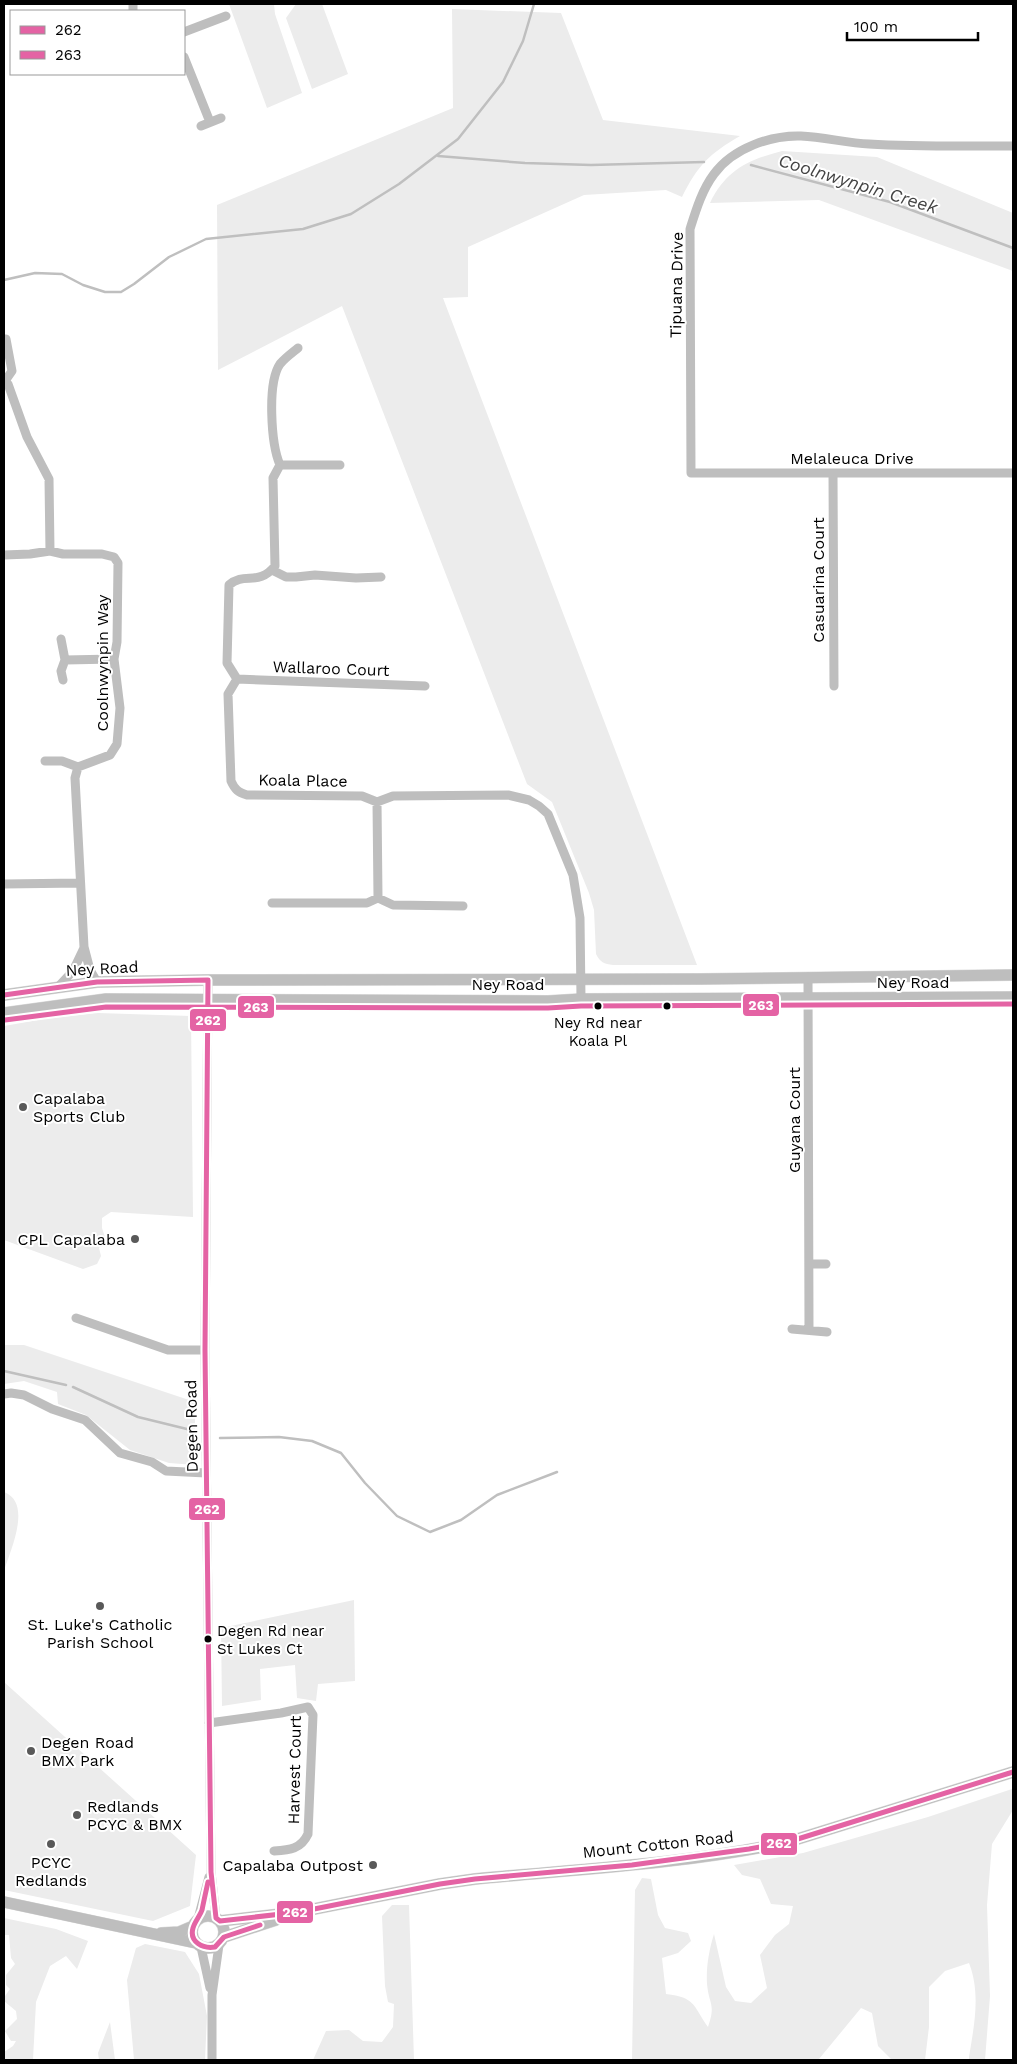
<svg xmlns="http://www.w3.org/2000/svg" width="1017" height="2064" font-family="'Work Sans',sans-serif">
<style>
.green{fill:#ececec}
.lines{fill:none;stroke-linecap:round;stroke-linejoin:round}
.stream{stroke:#bfbfbf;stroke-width:2.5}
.major-casing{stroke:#dbdbdb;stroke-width:12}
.minor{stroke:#bebebe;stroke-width:9}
.major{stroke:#bebebe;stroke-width:11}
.bus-1-casing{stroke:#fff;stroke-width:9}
.bus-2-casing{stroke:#fff;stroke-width:9}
.bus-1{stroke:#e463a4;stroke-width:5}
.bus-2{stroke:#e463a4;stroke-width:5}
.bus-dot{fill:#000;stroke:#fff;stroke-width:2}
.poi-dot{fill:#595959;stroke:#fff;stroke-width:2}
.labels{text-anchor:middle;stroke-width:4;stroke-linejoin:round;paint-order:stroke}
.bus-label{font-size:15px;fill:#000;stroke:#fff}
.street-label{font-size:16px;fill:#000;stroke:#fff}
.poi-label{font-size:16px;fill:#000;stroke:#fff;text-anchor:start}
.water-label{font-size:18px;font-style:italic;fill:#444;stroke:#fff}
.line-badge{stroke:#fff;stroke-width:2}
.badge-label{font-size:14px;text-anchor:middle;font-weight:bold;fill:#fff}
</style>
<rect width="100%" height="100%" fill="#fff"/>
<path class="green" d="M229,4H274L275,14L302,93L267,108Z
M296,4H322L348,74L312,89L286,18Z
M452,9L561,13L603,120L740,136C709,154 698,165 682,197L666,190L584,195L468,247V297L443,298L697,965H613C604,964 600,962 596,954L594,910L589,893L552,802L527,784L342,306L218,370L217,205L453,108Z
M782,151L877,157L1013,213V271L819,200L710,203C726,170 748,160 782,151Z
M98,1013L191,1016L193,1217L111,1212L102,1218V1228L106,1240L99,1248L101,1256L97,1264L83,1269L4,1240V1026L44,1019Z
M4,1345H24L195,1402V1465L169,1463L130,1450L86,1415L58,1404L57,1392L24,1381L4,1384Z
M4,1492C33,1503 10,1551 4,1571Z
M354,1600L355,1681L318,1684L316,1701L297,1698L295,1665L260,1669L261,1700L222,1706L221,1628Z
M4,1682L196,1855L190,1906L153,1921L4,1890Z
M1012,1789L1013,1790V1810L992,1844L987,1905L990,1996L985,2060H969V2057C974,2026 981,1994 969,1963L945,1971L929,1987V2027L925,2060H892L878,2046L872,2013L861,2008L819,2059L822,2060H632L635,1890L642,1878L651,1879L658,1915L665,1928L688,1933L691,1941L678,1953L662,1958L666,1994C696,1998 692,2004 708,2027C716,2004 709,2005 707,1984C706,1967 709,1950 714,1934L726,1987L735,2001L751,2003L767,1988L760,1955L775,1935L789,1924L793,1906L771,1904L760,1879L742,1875L734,1865L803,1853L928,1817Z
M392,1905H409L414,2060H313L326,2031L349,2030L363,2041L382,2042L393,2027L394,2004L388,2002L385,1986L382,1916Z
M4,1918L56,1929L88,1941L77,1969L66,1956L50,1966L36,2002L33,2060H4V2052L13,2046L16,2041H11L5,2031L17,2019L16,2011L4,2001L5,1996L10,1989L6,1985V1975L15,1964L11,1958L9,1935H4Z
M145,1944L185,1952L199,1974L207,2016L205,2060H134L127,1980L136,1948Z
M110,2022L115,2060H99L98,2053Z"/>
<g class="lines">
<path class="stream" d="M438,156L525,163L591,165L704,162
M751,165L890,202L1013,248
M4,280L35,273L62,274L83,285L105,292H121L134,284L169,257L206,239L303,229L351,214L399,184L458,139L503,82L523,41L534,4
M4,1371L66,1385
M73,1387L138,1417L195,1431
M220,1438L279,1437L312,1441L341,1453L365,1483L397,1516L430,1532L461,1520L497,1495L557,1472"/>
<g class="major-casing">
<path id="major" d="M4,995L97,982L208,980L700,979L1013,975
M4,1013L106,999L548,1001L581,999L1013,997
M4,1902L196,1943
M192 1932a16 16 0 1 1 32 0a16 16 0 1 1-32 0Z
M220,1921L299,1912L440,1884L475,1879C579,1869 685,1864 788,1842L1013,1772
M161,1933L179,1932L193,1926
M224,1937L276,1920"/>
</g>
<path class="minor" d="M133,4V11
M184,32L226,16
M184,57L210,122
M201,126L221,118
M1013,146C965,146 917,147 869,144C847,143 824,137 801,136C771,135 733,148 714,174C702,190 696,210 690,229L691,473H1013
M298,348C292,353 285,358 280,364C267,383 271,444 280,465L273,478L275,566C258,587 245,571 229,585L227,663L237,679L228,694L231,781C235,790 238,792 247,795L362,796L377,802L393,796L508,795L529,800L539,806L548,814L573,875L580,918L581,999
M4,381L8,384L27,437L49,479L50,551
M5,381L12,371L6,339
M280,465H340
M833,473L834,686
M4,555L30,554L50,551L63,554H102L114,557L118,563L117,642L114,659L120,708L117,744L110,755L78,767L75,778L84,947L90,970L97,982
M272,570L286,577H296L315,575L356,578L381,577
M61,639L65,660L61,671L63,680
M65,660L114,659
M237,679L425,686
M45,761H62L78,767
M4,884L80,883
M378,898L393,905L463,906
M272,903H367L378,898L377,802
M808,977L809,1329
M208,980L205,1350L211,1872L216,1918
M58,987L73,971L84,948
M810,1264H826
M76,1318L168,1350H205
M792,1329L827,1332
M4,1394L11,1393L24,1395L52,1409L85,1420L120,1453L152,1462L166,1471L206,1473
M209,1723L281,1713L308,1707L313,1715L308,1834C301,1849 290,1850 274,1851
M198,1919L209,1877
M201,1947L210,1988
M212,2060V1995L219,1945"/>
<use href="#major" class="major"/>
<g class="bus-1-casing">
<path id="bus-1" d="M4,995L97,982L208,980L205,1350L211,1872L216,1918L220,1921L299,1912L440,1884L475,1879L632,1865L749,1849L788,1842L1013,1772
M208,1882C206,1891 204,1900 202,1910C200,1916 195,1921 193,1928C189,1942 203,1949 215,1947L224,1937L260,1925"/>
</g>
<g class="bus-2-casing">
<path id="bus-2" d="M5,1020L106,1007L548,1008L581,1006L1013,1004"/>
</g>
<use href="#bus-1" class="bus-1"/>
<use href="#bus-2" class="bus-2"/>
</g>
<g class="bus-dot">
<circle cx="598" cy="1006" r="4.5"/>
<circle cx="667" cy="1006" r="4.5"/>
<circle cx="208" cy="1639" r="4.5"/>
</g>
<g class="poi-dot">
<circle cx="23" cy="1107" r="5"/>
<circle cx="135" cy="1239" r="5"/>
<circle cx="100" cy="1606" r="5"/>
<circle cx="31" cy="1751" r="5"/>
<circle cx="77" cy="1815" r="5"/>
<circle cx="51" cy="1844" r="5"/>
<circle cx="373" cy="1865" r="5"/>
</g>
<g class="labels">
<g class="bus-label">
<text x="598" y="1028">Ney Rd near<tspan x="598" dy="18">Koala Pl</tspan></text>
<text x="217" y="1636" text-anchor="start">Degen Rd near<tspan x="217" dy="18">St Lukes Ct</tspan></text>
</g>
<g class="street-label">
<text transform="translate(676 285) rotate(-89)" y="6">Tipuana Drive</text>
<text x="852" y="464">Melaleuca Drive</text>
<text transform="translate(818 580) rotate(-90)" y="6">Casuarina Court</text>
<text transform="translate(102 663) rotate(-90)" y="6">Coolnwynpin Way</text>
<text transform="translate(331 668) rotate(2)" y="6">Wallaroo Court</text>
<text transform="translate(303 780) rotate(1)" y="6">Koala Place</text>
<text transform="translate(102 968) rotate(-3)" y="6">Ney Road</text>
<text x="913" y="988">Ney Road</text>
<text x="508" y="990">Ney Road</text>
<text transform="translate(794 1120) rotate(-90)" y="6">Guyana Court</text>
<text transform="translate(191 1426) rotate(-91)" y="6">Degen Road</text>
<text transform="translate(294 1770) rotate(-89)" y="6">Harvest Court</text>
<text transform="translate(658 1844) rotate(-6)" y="6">Mount Cotton Road</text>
</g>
<g class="poi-label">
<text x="33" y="1104">Capalaba<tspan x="33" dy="18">Sports Club</tspan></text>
<text x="125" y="1245" text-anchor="end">CPL Capalaba</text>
<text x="100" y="1630" text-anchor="middle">St. Luke's Catholic<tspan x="100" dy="18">Parish School</tspan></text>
<text x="41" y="1748">Degen Road<tspan x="41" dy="18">BMX Park</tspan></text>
<text x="87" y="1812">Redlands<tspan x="87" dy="18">PCYC &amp; BMX</tspan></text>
<text x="51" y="1868" text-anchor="middle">PCYC<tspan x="51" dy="18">Redlands</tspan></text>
<text x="363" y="1871" text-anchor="end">Capalaba Outpost</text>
</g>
<g class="water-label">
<text transform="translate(858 184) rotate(17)" y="6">Coolnwynpin Creek</text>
</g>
</g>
<g class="line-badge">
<rect x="742" y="993" width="38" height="24" rx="5" fill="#e463a4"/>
<rect x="237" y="995" width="38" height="24" rx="5" fill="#e463a4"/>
<rect x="189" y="1008" width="38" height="24" rx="5" fill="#e463a4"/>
<rect x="188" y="1497" width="38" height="24" rx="5" fill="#e463a4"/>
<rect x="760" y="1832" width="38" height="24" rx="5" fill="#e463a4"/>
<rect x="276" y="1900" width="38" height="24" rx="5" fill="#e463a4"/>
</g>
<g class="badge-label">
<text x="761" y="1010">263</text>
<text x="256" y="1012">263</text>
<text x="208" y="1025">262</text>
<text x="207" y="1514">262</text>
<text x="779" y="1848">262</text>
<text x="295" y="1917">262</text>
</g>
<rect width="1017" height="2064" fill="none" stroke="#000000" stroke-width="10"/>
<rect x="10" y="10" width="175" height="65" fill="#ffffff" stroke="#999999"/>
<rect x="20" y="26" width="25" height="8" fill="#e463a4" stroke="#999999"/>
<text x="55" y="35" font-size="15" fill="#000000">262</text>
<rect x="20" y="51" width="25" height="8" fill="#e463a4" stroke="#999999"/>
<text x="55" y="60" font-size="15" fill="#000000">263</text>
<path d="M847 32v8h131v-8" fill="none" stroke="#000000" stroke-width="2.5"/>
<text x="854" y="32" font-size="15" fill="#000000" stroke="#ffffff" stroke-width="4" paint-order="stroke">100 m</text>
</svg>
